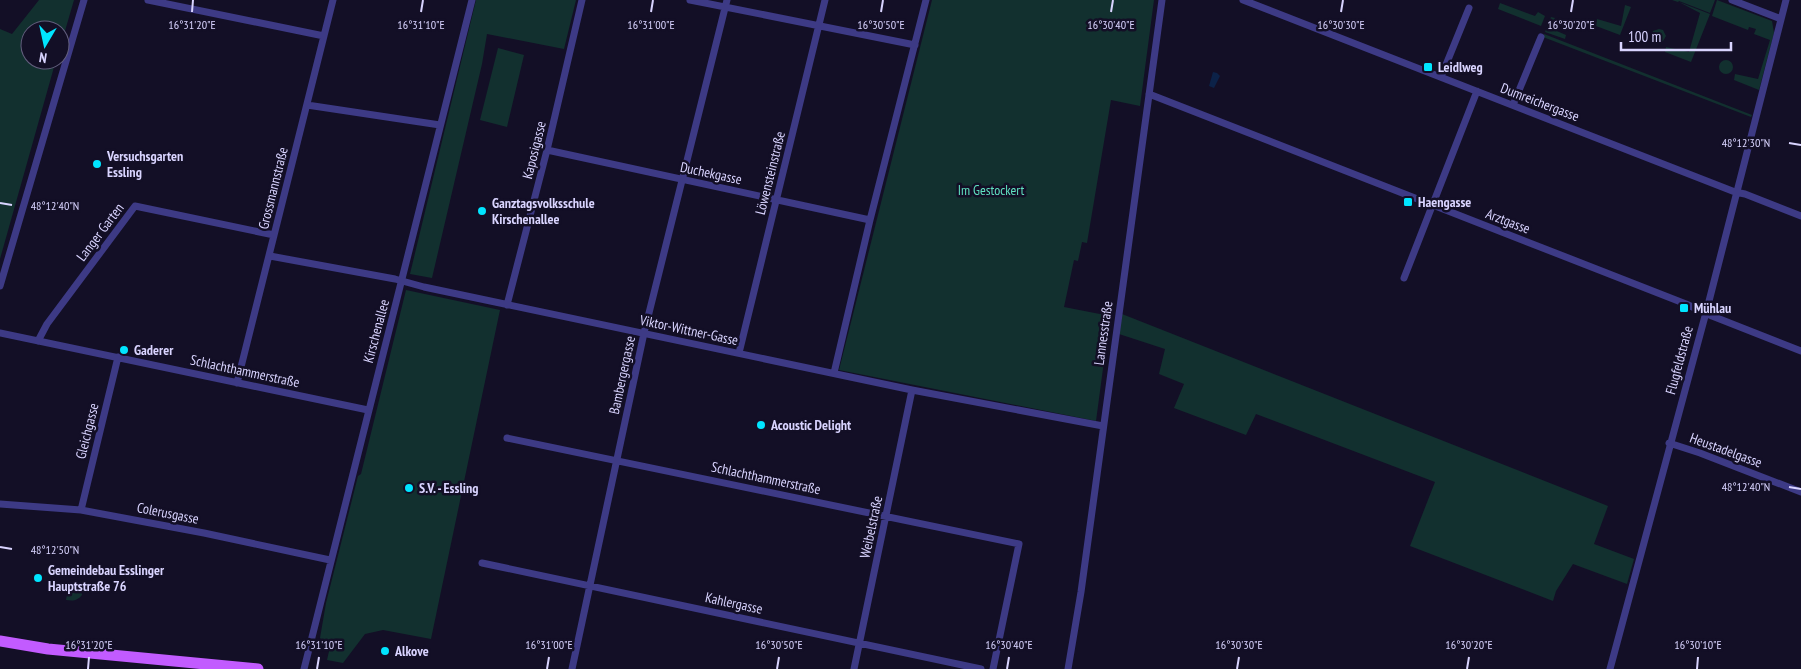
<svg xmlns="http://www.w3.org/2000/svg" width="1801" height="669" font-family="'PT Sans Narrow',sans-serif">
<style>
.green{fill:#12302f}
.water{fill:#0c2248}
.lines{fill:none;stroke-linecap:round;stroke-linejoin:round}
.street{stroke:#3d3a85;stroke-width:7}
.primary{stroke:#c25bff;stroke-width:11}
.ticks{fill:none;stroke:#d9d4ff;stroke-width:2}
.poi-dot{fill:#00e5ff;stroke:#130f26;stroke-width:2}
.labels{text-anchor:middle;stroke-width:5;stroke-linejoin:round;paint-order:stroke}
.poi-label{font-size:14px;font-weight:bold;fill:#d9d4ff;stroke:#130f26;text-anchor:start}
.street-label{font-size:14px;fill:#d9d4ff;stroke:#130f26}
.park-label{font-size:14px;fill:#5fe0c0;stroke:#130f26}
.ticks-label{font-size:12px;text-anchor:middle;fill:#d9d4ff;stroke:#130f26;stroke-width:5;stroke-linejoin:round;paint-order:stroke}
</style>
<rect width="100%" height="100%" fill="#130f26"/>
<path class="green" d="M39,0H74L60,48V30H30V60H56L0,259V29L12,34Z
M476,0H576L564,49L487,34L482,64L432,278L410,274Z
M932,0H1154L1140,106L1111,100L1087,243L1082,242L1078,261L1074,260L1064,307L1110,316L1096,421L839,370Z
M1672,0H1715L1710,13L1679,1L1678,2Z
M1717,0L1772,21L1774,33L1759,90L1734,80L1735,74L1758,79L1770,40L1754,34L1756,29L1749,27L1748,30L1712,16Z
M1679,2L1710,14L1691,62L1665,52L1666,47L1689,52L1700,13Z
M1500,3L1535,16L1538,12L1545,16L1541,26L1498,9Z
M1625,5L1631,7L1620,35L1596,26L1597,19L1621,26Z
M1551,17L1555,18L1552,29L1566,35L1565,39L1545,32Z
M1659,29L1663,30L1666,36L1663,41L1659,42L1652,39L1651,36L1653,31Z
M1544,34L1752,115L1751,117L1543,37Z
M498,48L524,55L507,127L480,120Z
M1719 67a7 7 0 1 1 14 0a7 7 0 1 1-14 0Z
M406,290L500,310L431,639L383,630L365,634L343,663L327,660L330,647L321,645L322,640L320,638L326,603L358,476L361,474Z
M1122,314L1608,506L1594,544L1634,559L1627,584L1573,564L1556,591L1553,601L1410,546L1435,482L1256,414L1246,435L1174,408L1184,384L1159,374L1165,349L1119,334Z
M69,583L76,585L81,589L82,595C77,601 73,601 66,600Z"/>
<path class="water" d="M1213,72L1217,73L1220,76L1214,88L1209,86Z"/>
<g class="lines">
<path class="street" d="M148,0L324,36
M690,0L915,45
M1243,0L1735,192L1745,194L1801,216
M1732,0L1781,19
M1441,77L1469,8
M1149,94L1686,304L1712,316L1801,351
M307,105L440,125
M1513,105L1541,37
M547,150L870,220
M270,256L395,279L424,287L912,390L1103,426
M1404,278L1477,91
M0,286L84,0
M507,305L547,150L582,0
M0,333L368,410
M38,341L47,324L135,206L274,235
M739,353L825,0
M834,373L870,220L926,0
M237,383L333,0
M507,438L1019,544L993,669
M1669,443L1700,453L1801,492
M0,504L81,510L204,533L330,560
M81,510L118,357
M482,563L981,669
M304,669L472,0
M572,669L644,333L727,0
M854,669L912,390
M1068,669L1081,592L1162,0
M1610,669L1708,305L1786,0"/>
<path class="primary" d="M0,641L48,649L258,669"/>
</g>
<path class="ticks" d="M192,12L193,0M421,12L423,0M651,12L653,0M881,12L883,0M1111,12L1113,0M1341,12L1343,0M1571,12L1573,0M1789,143L1801,145M0,203L12,205M1789,487L1801,489M0,547L12,549M88,669L89,657M317,669L319,657M547,669L549,657M777,669L779,657M1007,669L1009,657M1237,669L1239,657M1467,669L1469,657M1697,669L1698,657"/>
<g class="poi-dot">
<rect x="1423" y="62" width="10" height="10" rx="2.5"/>
<circle cx="97" cy="164" r="5"/>
<rect x="1403" y="197" width="10" height="10" rx="2.5"/>
<circle cx="482" cy="211" r="5"/>
<rect x="1679" y="303" width="10" height="10" rx="2.5"/>
<circle cx="124" cy="350" r="5"/>
<circle cx="761" cy="425" r="5"/>
<circle cx="409" cy="488" r="5"/>
<circle cx="38" cy="578" r="5"/>
<circle cx="385" cy="651" r="5"/>
</g>
<g class="labels">
<g class="poi-label">
<text x="1438" y="72">Leidlweg</text>
<text x="107" y="161">Versuchsgarten<tspan x="107" dy="16">Essling</tspan></text>
<text x="1418" y="207">Haengasse</text>
<text x="492" y="208">Ganztagsvolksschule<tspan x="492" dy="16">Kirschenallee</tspan></text>
<text x="1694" y="313">Mühlau</text>
<text x="134" y="355">Gaderer</text>
<text x="771" y="430">Acoustic Delight</text>
<text x="419" y="493">S.V. - Essling</text>
<text x="48" y="575">Gemeindebau Esslinger<tspan x="48" dy="16">Hauptstraße 76</tspan></text>
<text x="395" y="656">Alkove</text>
</g>
<g class="street-label">
<text transform="translate(1540 102) rotate(21)" y="5">Dumreichergasse</text>
<text transform="translate(534 150) rotate(-76)" y="5">Kaposigasse</text>
<text transform="translate(711 173) rotate(12)" y="5">Duchekgasse</text>
<text transform="translate(770 173) rotate(-76)" y="5">Löwensteinstraße</text>
<text transform="translate(273 188) rotate(-76)" y="5">Grossmannstraße</text>
<text transform="translate(1508 221) rotate(21)" y="5">Arztgasse</text>
<text transform="translate(100 232) rotate(-53)" y="5">Langer Garten</text>
<text transform="translate(689 330) rotate(12)" y="5">Viktor-Wittner-Gasse</text>
<text transform="translate(376 331) rotate(-75)" y="5">Kirschenallee</text>
<text transform="translate(1103 333) rotate(-82)" y="5">Lannesstraße</text>
<text transform="translate(1679 360) rotate(-75)" y="5">Flugfeldstraße</text>
<text transform="translate(245 371) rotate(12)" y="5">Schlachthammerstraße</text>
<text transform="translate(622 375) rotate(-78)" y="5">Bambergergasse</text>
<text transform="translate(87 431) rotate(-76)" y="5">Gleichgasse</text>
<text transform="translate(1726 450) rotate(20)" y="5">Heustadelgasse</text>
<text transform="translate(766 478) rotate(12)" y="5">Schlachthammerstraße</text>
<text transform="translate(168 513) rotate(11)" y="5">Colerusgasse</text>
<text transform="translate(871 527) rotate(-78)" y="5">Weibelstraße</text>
<text transform="translate(734 603) rotate(12)" y="5">Kahlergasse</text>
</g>
<g class="park-label">
<text x="991" y="195">Im Gestockert</text>
</g>
</g>
<g class="ticks-label">
<text x="1341" y="29">16°30'30"E</text>
<text x="192" y="29">16°31'20"E</text>
<text x="421" y="29">16°31'10"E</text>
<text x="651" y="29">16°31'00"E</text>
<text x="881" y="29">16°30'50"E</text>
<text x="1111" y="29">16°30'40"E</text>
<text x="1571" y="29">16°30'20"E</text>
<text x="1746" y="147">48°12'30"N</text>
<text x="55" y="210">48°12'40"N</text>
<text x="1746" y="491">48°12'40"N</text>
<text x="55" y="554">48°12'50"N</text>
<text x="89" y="649">16°31'20"E</text>
<text x="319" y="649">16°31'10"E</text>
<text x="549" y="649">16°31'00"E</text>
<text x="779" y="649">16°30'50"E</text>
<text x="1009" y="649">16°30'40"E</text>
<text x="1239" y="649">16°30'30"E</text>
<text x="1469" y="649">16°30'20"E</text>
<text x="1698" y="649">16°30'10"E</text>
</g>
<g transform="translate(45 45) rotate(189)"><circle r="24" fill="#130f26" stroke="#625e7d"/>
<path d="M0-4L9 19L0 12L-9 19Z" fill="#00e5ff"/>
<text y="-8" font-size="14" font-weight="bold" text-anchor="middle" fill="#d9d4ff">N</text>
</g>
<path d="M1621 42v8h110v-8" fill="none" stroke="#d9d4ff" stroke-width="2.5"/>
<text x="1628" y="42" font-size="15" fill="#d9d4ff" stroke="#130f26" stroke-width="4" paint-order="stroke">100 m</text>
</svg>
